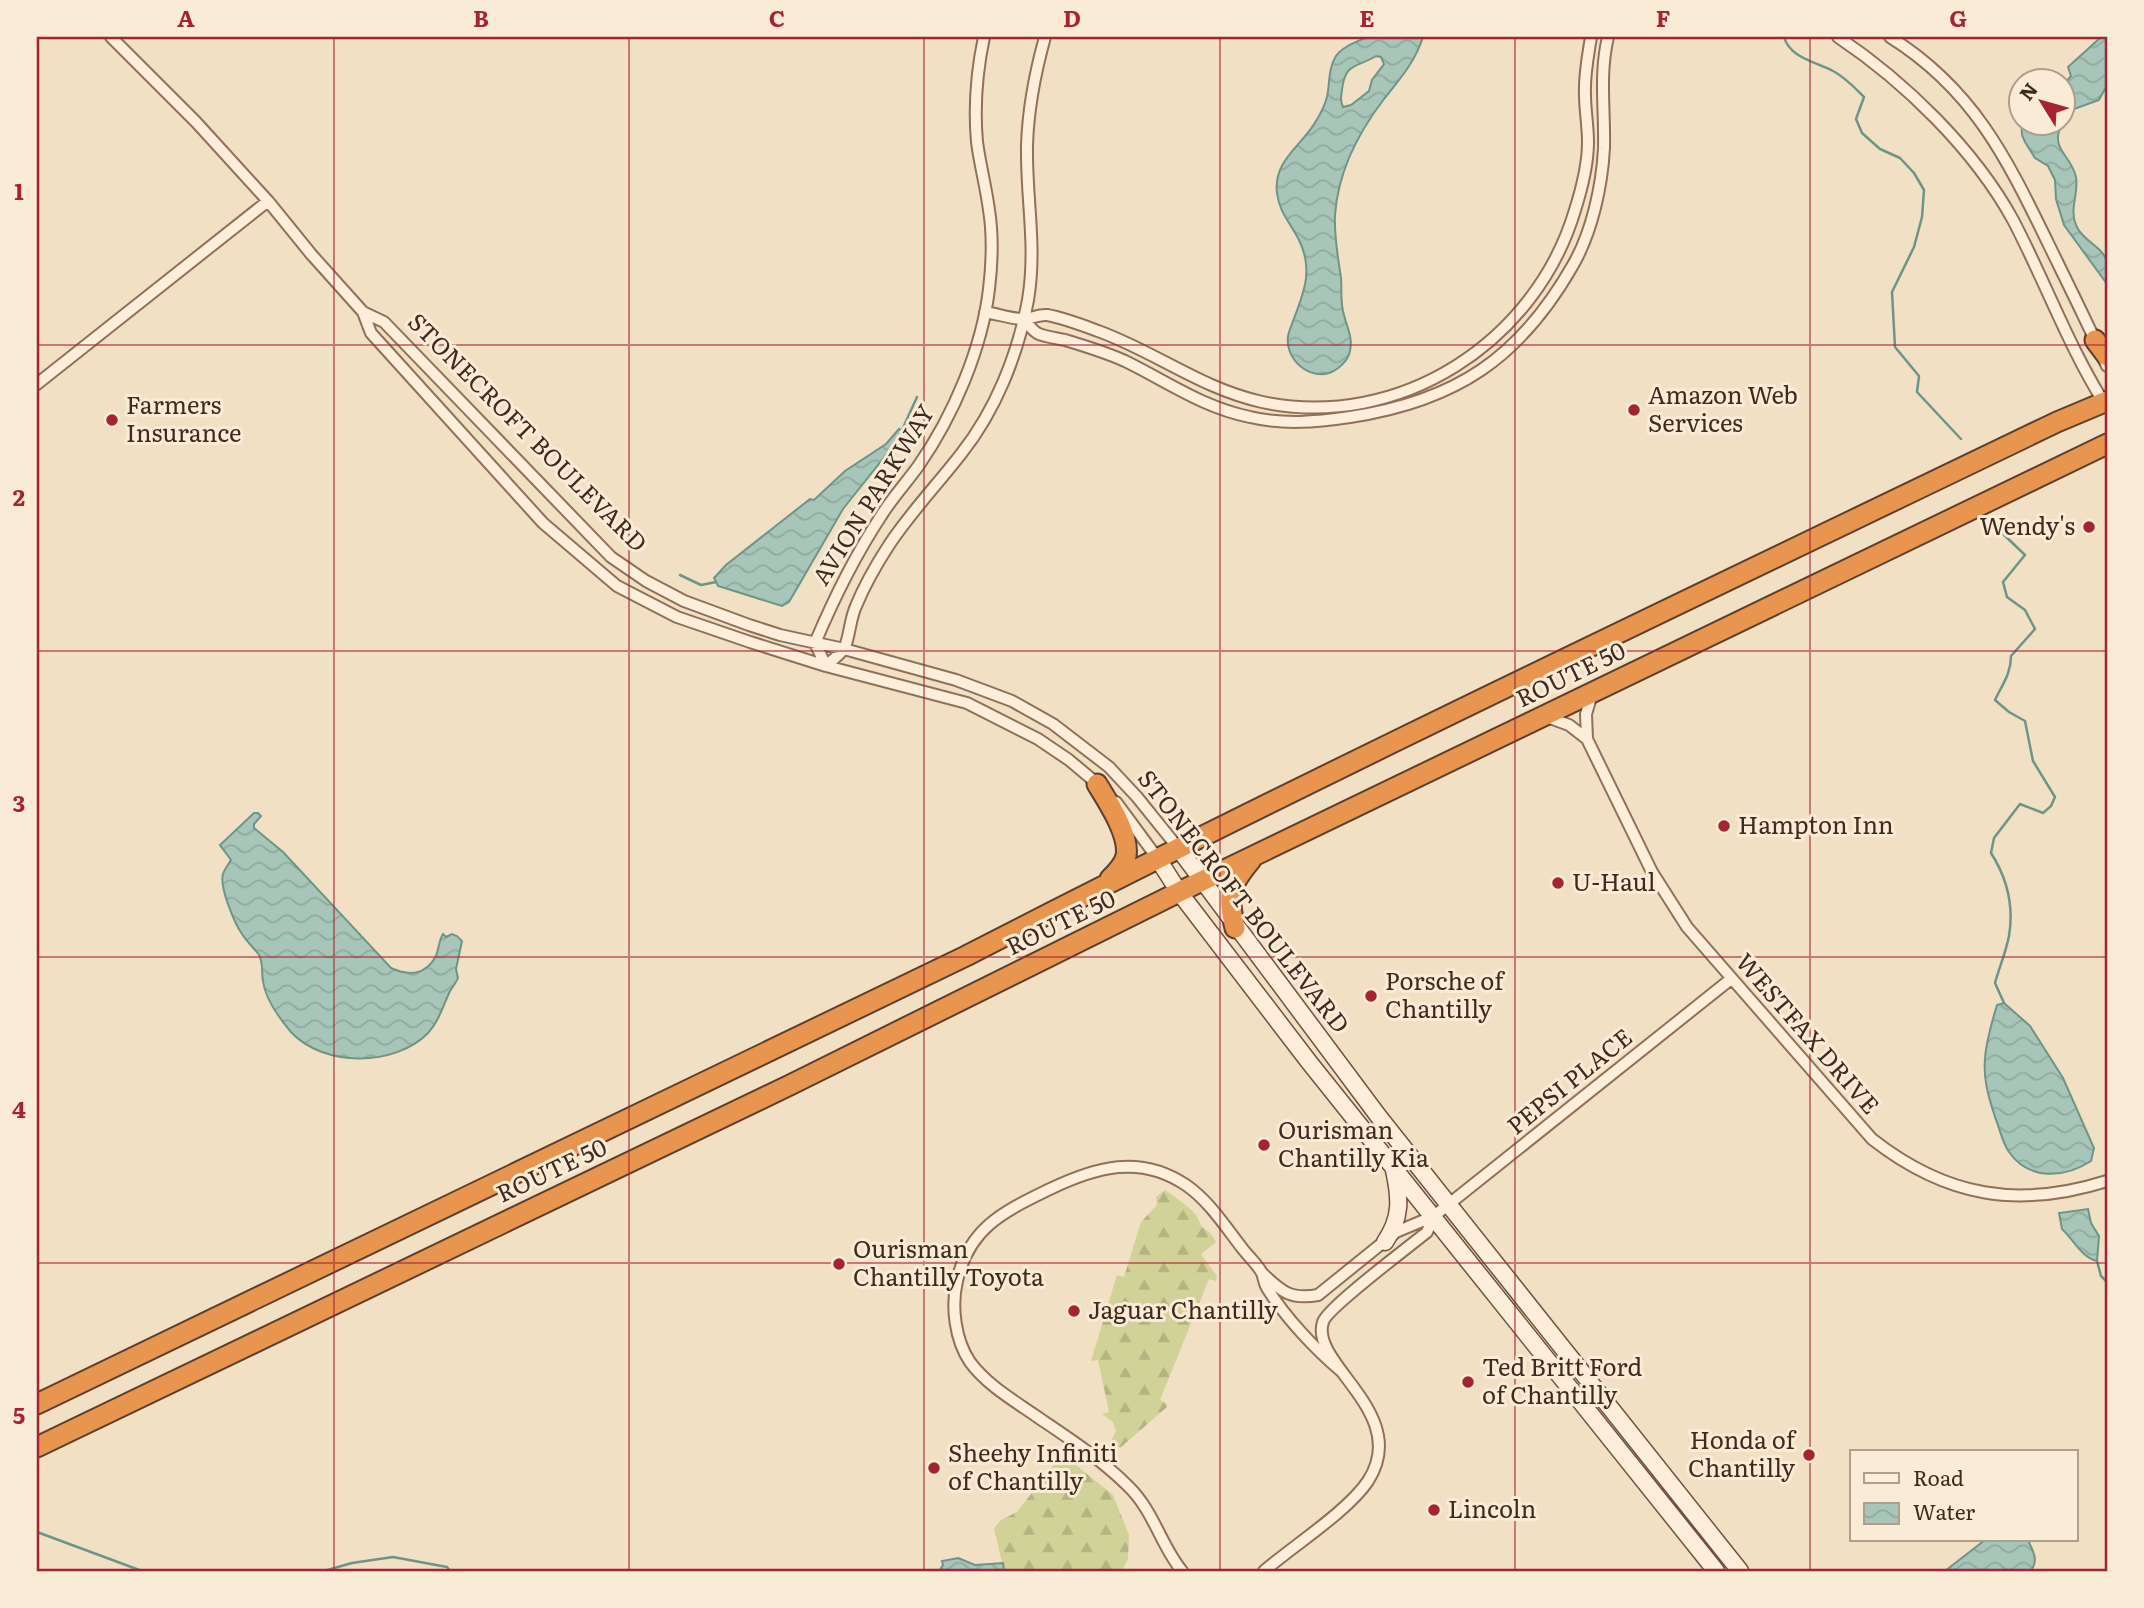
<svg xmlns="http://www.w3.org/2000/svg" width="2144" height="1608" font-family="Literata,serif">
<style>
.forest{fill:url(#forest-firs)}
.water{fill:url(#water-waves);stroke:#6d9587;stroke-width:2;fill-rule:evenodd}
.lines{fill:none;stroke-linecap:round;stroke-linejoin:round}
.stream{stroke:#6d9587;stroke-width:2.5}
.street-casing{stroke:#907059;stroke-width:14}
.secondary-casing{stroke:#72513c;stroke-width:19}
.highway-casing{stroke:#5d3f2d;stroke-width:23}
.street{stroke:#fceeda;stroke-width:10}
.secondary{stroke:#fceeda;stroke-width:16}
.highway{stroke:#e89550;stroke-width:19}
.grid{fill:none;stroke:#a52332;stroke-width:2;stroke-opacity:0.55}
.poi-dot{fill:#a52332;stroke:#f9ebd6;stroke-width:2.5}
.labels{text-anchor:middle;stroke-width:6;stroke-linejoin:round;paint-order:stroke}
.poi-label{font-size:24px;fill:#3e2a1e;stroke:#f9ebd6;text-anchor:start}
.street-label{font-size:24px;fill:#3e2a1e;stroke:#f9ebd6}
.neatline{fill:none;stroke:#a52332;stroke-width:2.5}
.grid-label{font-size:23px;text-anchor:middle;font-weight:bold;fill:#a52332}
</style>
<defs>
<pattern id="forest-firs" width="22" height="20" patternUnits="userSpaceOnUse" patternTransform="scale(1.75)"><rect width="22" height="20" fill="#d1d298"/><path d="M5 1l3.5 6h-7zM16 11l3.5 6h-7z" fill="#b4b483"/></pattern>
<pattern id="water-waves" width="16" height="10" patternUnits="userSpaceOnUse" patternTransform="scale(1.75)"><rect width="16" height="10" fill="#a7c5b9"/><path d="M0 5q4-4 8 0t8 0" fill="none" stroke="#91a99f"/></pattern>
</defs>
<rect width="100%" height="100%" fill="#f2e0c5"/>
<path class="forest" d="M1165,1190C1172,1195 1191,1208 1196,1215C1198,1218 1199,1222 1201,1225C1208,1234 1210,1229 1216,1242L1201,1254L1217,1276L1216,1281L1209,1279L1160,1400L1167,1404V1407L1120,1448L1114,1444L1112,1439L1116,1431L1113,1422L1102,1414L1109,1412L1098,1360L1091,1361L1117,1275L1124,1277L1141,1222L1157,1205L1156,1197Z
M1059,1458L1076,1465L1113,1495L1129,1535L1128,1559L1122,1571H1004L994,1528L1001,1520L1017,1512Z"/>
<path class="water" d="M1367,37H1423C1415,62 1400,79 1384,99C1358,133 1338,171 1335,215C1334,237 1338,257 1341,278C1342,290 1340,303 1344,315C1347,328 1353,337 1350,351C1348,361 1338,370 1329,373C1305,380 1282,354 1289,332C1300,300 1316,274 1299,240C1291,224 1279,212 1277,193C1273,160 1302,146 1316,121C1321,113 1325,105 1327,97C1330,83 1328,69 1336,56C1343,46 1357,42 1367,37ZM1376,56L1381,57L1384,64L1372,80L1369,91L1351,105L1343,107C1340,100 1341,97 1342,90C1345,62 1357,68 1376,56Z
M2101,37H2107V85L2099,100L2074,109L2064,120V84L2071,76L2068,67Z
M2021,114L2022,122L2062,123C2049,150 2071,154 2076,177C2079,193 2069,209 2076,225C2082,241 2103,246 2107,262C2109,269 2107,278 2107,284L2064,225L2056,199L2055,180L2048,166L2035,158L2025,142L2022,135Z
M899,429L905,431L843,509L789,602L782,606L718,586L714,578L726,565L810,499L814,500L845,471L886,444Z
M254,813H258L261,816L254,824V828L283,852L391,968C409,976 425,976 436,956C439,948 439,940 443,934L446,937L452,934L457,936L462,941L456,969L458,978C456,983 453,986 450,991C443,1006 439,1021 428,1033C395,1067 323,1067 291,1032C280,1019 265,998 263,981C261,972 264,965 259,955C254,948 247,942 242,934C235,924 219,887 223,874C224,870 228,865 231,860L220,845Z
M2004,1003L2030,1026L2063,1078L2094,1148L2091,1161C2065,1178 2029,1181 2009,1152C2002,1142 2000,1129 1995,1117C1989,1098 1983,1080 1985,1059C1986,1041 1992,1022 1997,1005Z
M2088,1209L2091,1223L2099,1236L2097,1261C2082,1258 2073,1239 2062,1229L2059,1213Z
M1985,1540H2028C2033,1552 2039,1559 2031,1571H1945Z
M958,1558L975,1565L1003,1563L1004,1571H939L943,1565L942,1561Z"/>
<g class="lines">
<path class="stream" d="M1784,37C1790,58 1816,62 1833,71C1845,77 1855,88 1864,97L1856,119L1862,133L1880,149L1900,158L1914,173L1924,190L1922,217L1914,247L1892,292L1895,347L1919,376L1917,392L1961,439
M902,430L917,397
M2001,532L2025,555L2003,582L2007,597L2025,610L2035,629L2011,656C2011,674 2002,685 1995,700L2009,712L2025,721L2033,761L2055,797L2051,806L2043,813L2020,804L1994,838L1991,853C2007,878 2014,906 2009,936C2006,952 1999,968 1995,983L2004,1003
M680,575L701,585L716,582
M2097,1261L2101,1276L2107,1282
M37,1532L142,1571
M324,1571L352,1563L393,1557L447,1567L450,1571"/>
<g class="street-casing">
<path id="street" d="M111,37L196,122L268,201L311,254L363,312L384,322L611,557L646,581L684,601L749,625L780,635L844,649L956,680L1012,701L1053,724L1109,767L1137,797L1179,849
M1838,37C1905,82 1974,149 2013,220C2045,281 2069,348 2106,406
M1890,37C1973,89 2006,157 2047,241C2067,282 2088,324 2107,366
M363,312L371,333L543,523L617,586L677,617L750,642L826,666L967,703L1038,739L1069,760L1100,786
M985,312C997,314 1009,318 1021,319C1030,320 1038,314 1047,315C1064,318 1082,325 1098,331C1156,352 1200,388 1262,402C1399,431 1536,342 1575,210C1582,188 1588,165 1588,142C1588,126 1585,110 1585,95C1584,75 1588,56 1591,37
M1024,319C1028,324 1033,332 1039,334C1047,337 1056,338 1065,340C1085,346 1105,352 1125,361C1168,382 1202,407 1250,417C1284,425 1316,422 1350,417C1456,401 1520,358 1573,265C1592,232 1602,186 1604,148C1605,109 1599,75 1608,37
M37,384L268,201
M826,666C832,660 841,654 845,647C850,634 850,619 856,606C865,584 876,565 889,545C910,513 937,485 961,454C996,410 1018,354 1028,300C1037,246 1026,199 1027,146C1028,109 1035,73 1045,37
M826,666L815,643C834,598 854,557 881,516C892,498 907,482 919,465C953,416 982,349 989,289C992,264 993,235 989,210C986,187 980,165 977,142C974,108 977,70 984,37
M1592,694L1586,714L1587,739L1652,872L1687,927L1872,1139C1946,1197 2018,1209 2107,1181
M1547,717L1569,725L1587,739
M1116,802L1158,859
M1263,1274C1282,1292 1291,1300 1318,1295L1396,1232L1434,1216L1731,979
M1182,1571C1161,1546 1154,1511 1128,1486C1101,1459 1067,1437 1036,1416C1013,1400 987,1385 970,1362C955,1340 951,1306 957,1281C969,1227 1005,1211 1050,1189C1096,1167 1140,1154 1186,1185C1209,1201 1225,1226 1242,1248C1248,1256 1257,1264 1262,1273C1264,1278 1264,1283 1267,1288C1285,1317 1315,1349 1341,1371
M1264,1571C1293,1546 1348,1511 1368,1481C1412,1413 1309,1364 1323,1322C1327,1308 1410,1246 1427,1232L1434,1216"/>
</g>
<g class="secondary-casing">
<path id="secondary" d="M1179,849L1379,1117L1740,1571
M1158,859L1179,892L1309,1062L1716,1571
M1385,1242C1402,1217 1400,1198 1394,1170"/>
</g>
<g class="highway-casing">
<path id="highway" d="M2095,340L2107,356
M1097,784C1108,802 1130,835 1126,856C1124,865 1116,873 1110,879
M1235,928C1227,895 1229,886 1251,860
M37,1404L966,956C1326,771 1692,598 2057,422L2107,401
M37,1447L790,1085L1179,892L2107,444"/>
</g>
<use href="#street" class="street"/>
<use href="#secondary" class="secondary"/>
<use href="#highway" class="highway"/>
</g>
<path class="grid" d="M334,37V1571M629,37V1571M924,37V1571M1220,37V1571M1515,37V1571M1810,37V1571M37,345H2107M37,651H2107M37,957H2107M37,1263H2107"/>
<g class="poi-dot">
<circle cx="1634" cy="410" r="7"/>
<circle cx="112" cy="420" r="7"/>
<circle cx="2089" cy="527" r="7"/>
<circle cx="1724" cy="826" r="7"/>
<circle cx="1558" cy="883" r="7"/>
<circle cx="1371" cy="996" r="7"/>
<circle cx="1264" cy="1145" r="7"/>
<circle cx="839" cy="1264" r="7"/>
<circle cx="1074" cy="1311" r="7"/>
<circle cx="1468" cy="1382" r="7"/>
<circle cx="1809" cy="1455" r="7"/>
<circle cx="934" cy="1468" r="7"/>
<circle cx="1434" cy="1510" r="7"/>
</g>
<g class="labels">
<g class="poi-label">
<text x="1648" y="404">Amazon Web<tspan x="1648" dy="28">Services</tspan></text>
<text x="126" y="414">Farmers<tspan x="126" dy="28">Insurance</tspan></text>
<text x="2075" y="535" text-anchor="end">Wendy's</text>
<text x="1738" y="834">Hampton Inn</text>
<text x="1572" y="891">U-Haul</text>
<text x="1385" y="990">Porsche of<tspan x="1385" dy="28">Chantilly</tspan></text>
<text x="1278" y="1139">Ourisman<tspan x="1278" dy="28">Chantilly Kia</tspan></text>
<text x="853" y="1258">Ourisman<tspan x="853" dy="28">Chantilly Toyota</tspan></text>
<text x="1088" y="1319">Jaguar Chantilly</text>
<text x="1482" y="1376">Ted Britt Ford<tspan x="1482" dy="28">of Chantilly</tspan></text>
<text x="1795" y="1449" text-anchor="end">Honda of<tspan x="1795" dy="28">Chantilly</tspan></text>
<text x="948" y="1462">Sheehy Infiniti<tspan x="948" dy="28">of Chantilly</tspan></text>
<text x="1448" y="1518">Lincoln</text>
</g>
<g class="street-label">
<text transform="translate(527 433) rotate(45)" y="8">STONECROFT BOULEVARD</text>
<text transform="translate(874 495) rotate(-58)" y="8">AVION PARKWAY</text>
<text transform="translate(1571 675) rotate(-26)" y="8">ROUTE 50</text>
<text transform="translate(1243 902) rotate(52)" y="8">STONECROFT BOULEVARD</text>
<text transform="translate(1061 923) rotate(-26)" y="8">ROUTE 50</text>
<text transform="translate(1807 1034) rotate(49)" y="8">WESTFAX DRIVE</text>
<text transform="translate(1570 1082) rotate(-39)" y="8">PEPSI PLACE</text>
<text transform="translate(552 1171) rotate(-25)" y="8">ROUTE 50</text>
</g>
</g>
<rect width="2144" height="1608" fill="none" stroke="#f9ebd6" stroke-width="77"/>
<rect x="1850" y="1450" width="228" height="91" fill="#f9ebd6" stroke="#ae9e8c" stroke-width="2"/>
<rect x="1864" y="1473" width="35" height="10" fill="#fceeda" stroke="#ae9e8c" stroke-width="2"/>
<text x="1913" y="1486" font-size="21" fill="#3e2a1e">Road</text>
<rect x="1864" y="1503" width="35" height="21" fill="url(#water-waves)" stroke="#ae9e8c" stroke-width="2"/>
<text x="1913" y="1520" font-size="21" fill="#3e2a1e">Water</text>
<g transform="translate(2042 102) rotate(307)"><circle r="33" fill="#f9ebd6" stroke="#ae9e8c" stroke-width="2"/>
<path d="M0-5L12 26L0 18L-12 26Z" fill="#a52332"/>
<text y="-10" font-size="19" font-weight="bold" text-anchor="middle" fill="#3e2a1e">N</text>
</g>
<rect x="38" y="38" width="2068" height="1532" class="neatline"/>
<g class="grid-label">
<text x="186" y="27">A</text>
<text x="481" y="27">B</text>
<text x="777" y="27">C</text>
<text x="1072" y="27">D</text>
<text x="1367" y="27">E</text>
<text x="1663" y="27">F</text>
<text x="1958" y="27">G</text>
<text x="19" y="200">1</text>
<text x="19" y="506">2</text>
<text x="19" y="812">3</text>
<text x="19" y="1118">4</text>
<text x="19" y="1424">5</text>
</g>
</svg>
